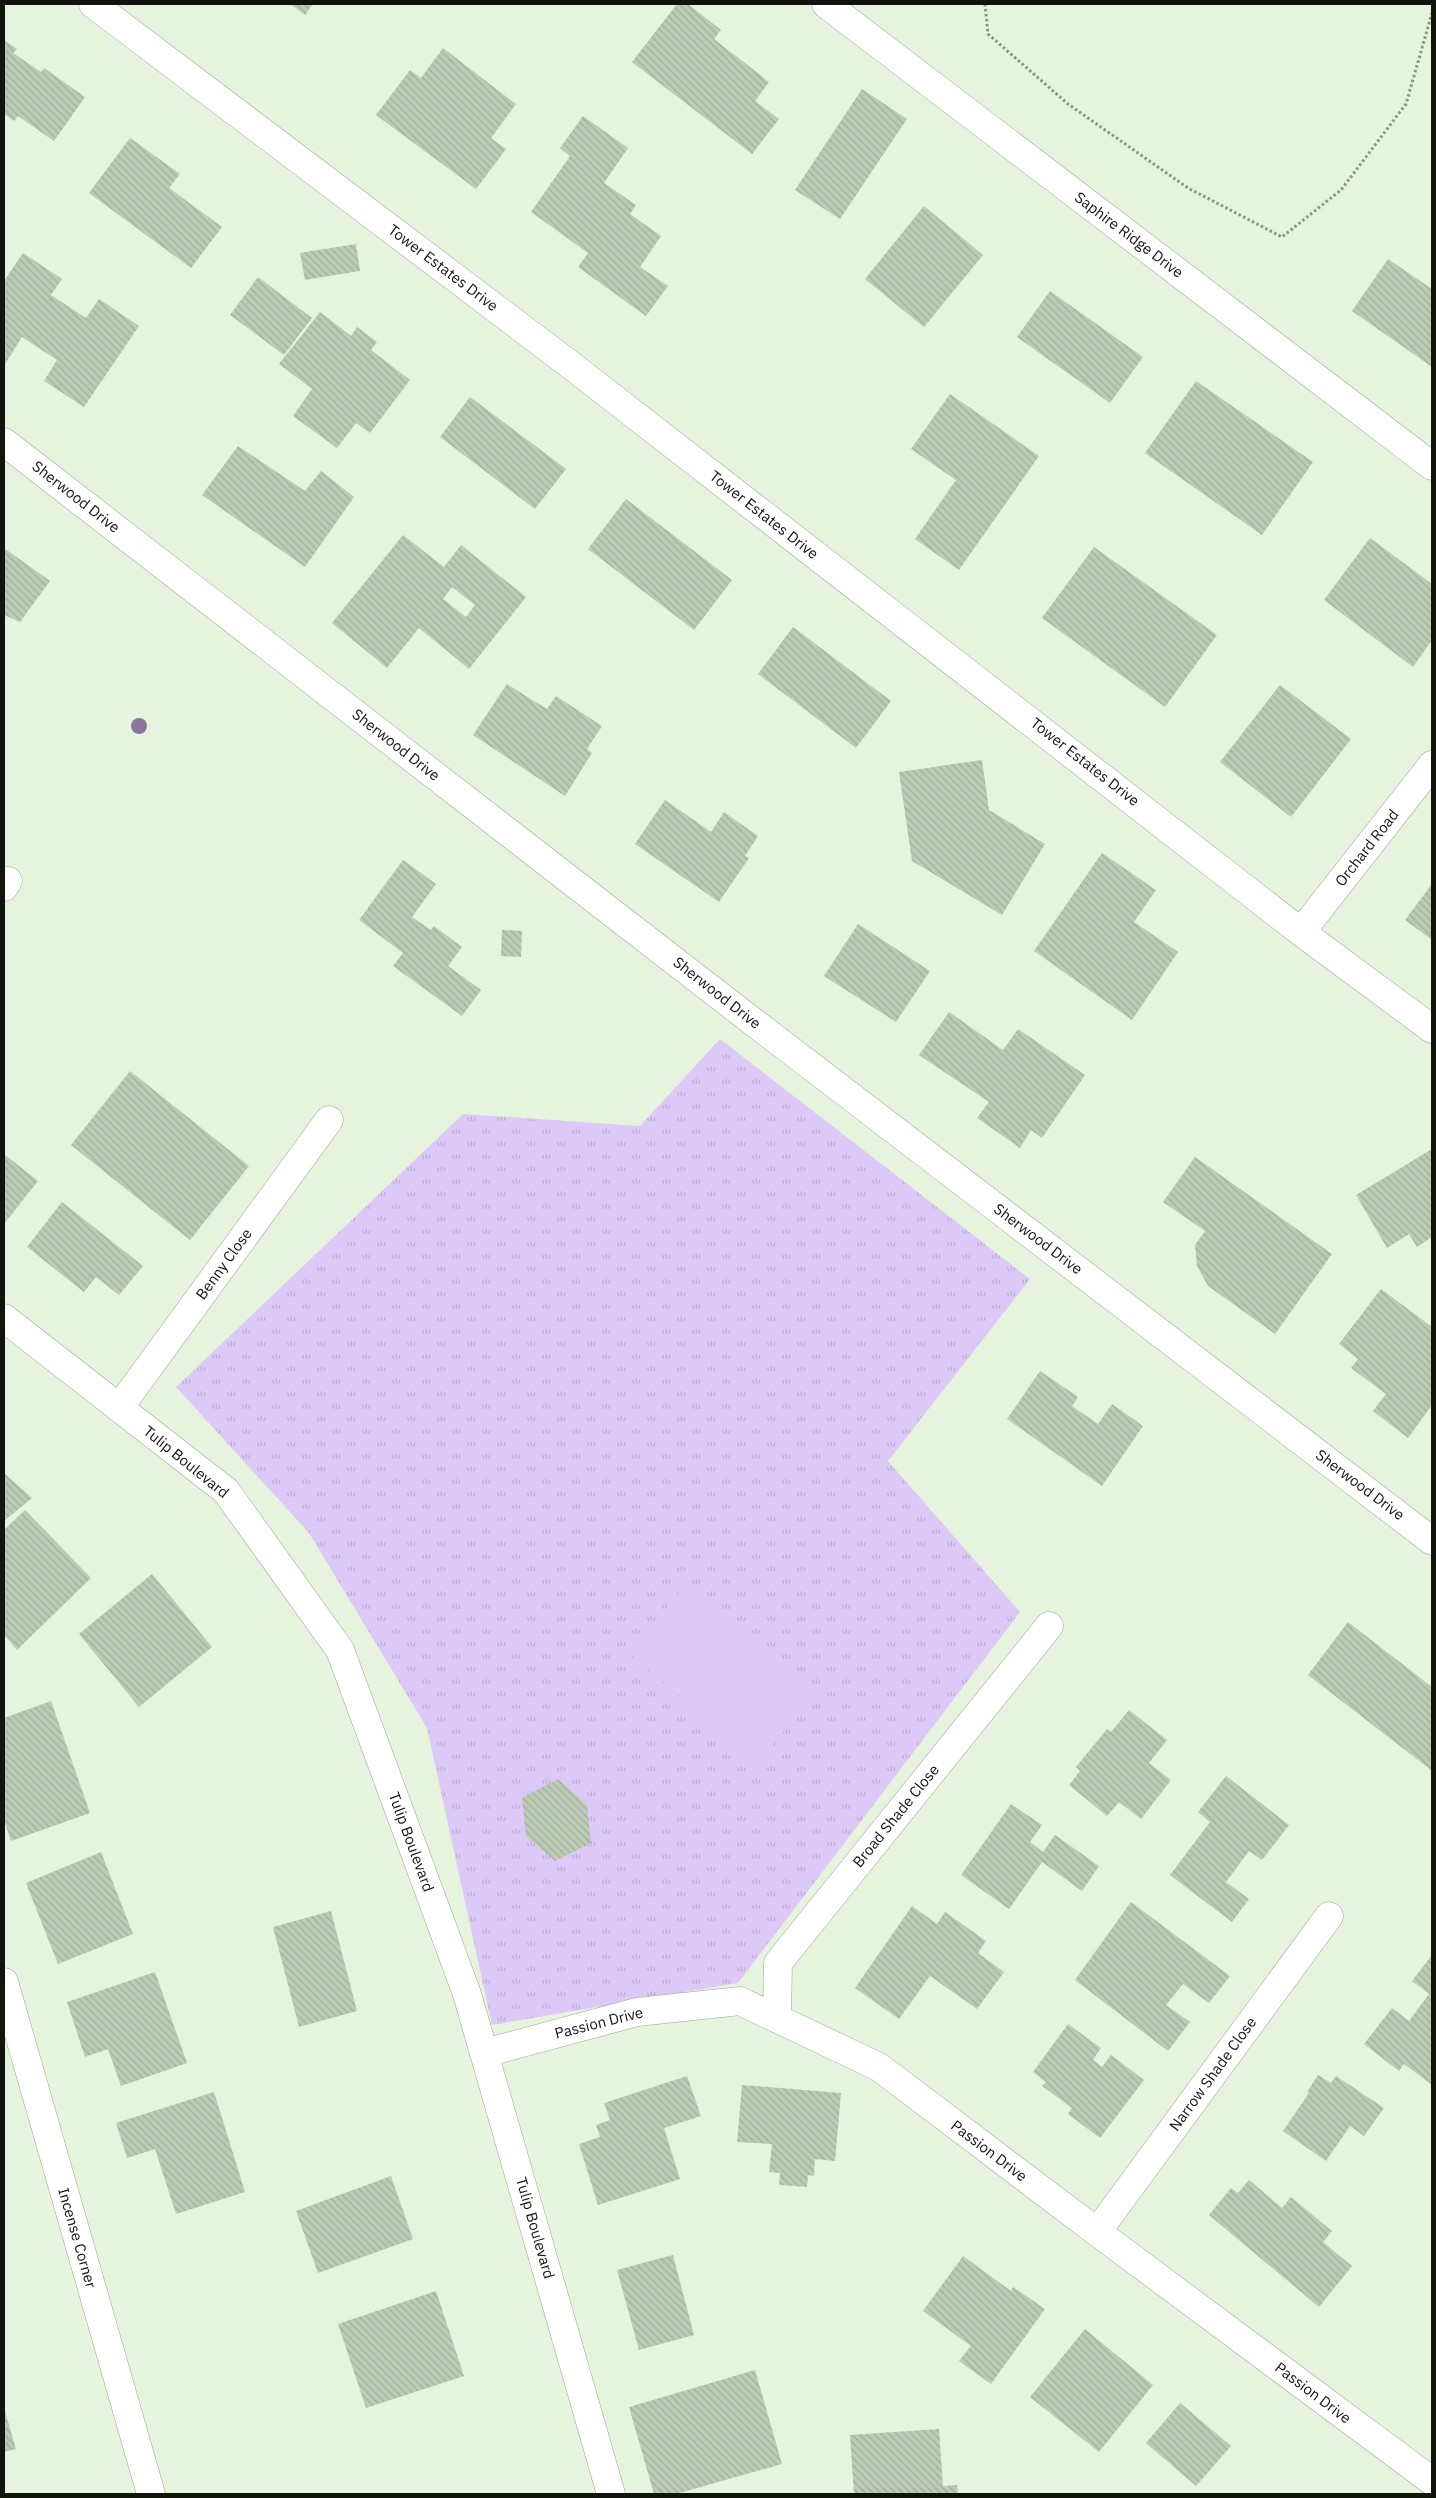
<svg xmlns="http://www.w3.org/2000/svg" width="1436" height="2498" font-family="'IBM Plex Sans',sans-serif">
<style>
.grass{fill:url(#grass-tufts)}
.garden{fill:#ddc9f7}
.building{fill:url(#building-back-hatch);fill-rule:evenodd}
.lines{fill:none;stroke-linecap:round;stroke-linejoin:round}
.minor-casing{stroke:#9aa792;stroke-width:29}
.tertiary-casing{stroke:#9aa792;stroke-width:29}
.path{stroke:#8a9483;stroke-width:3;stroke-dasharray:2.5 2.5;stroke-linecap:butt}
.minor{stroke:#fff;stroke-width:28}
.tertiary{stroke:#fff;stroke-width:28}
.tree{fill:#8a769a}
.labels{text-anchor:middle;stroke-width:5;stroke-linejoin:round;paint-order:stroke}
.street-label{font-size:15px;fill:#10140d;stroke:#fff}
</style>
<defs>
<pattern id="grass-tufts" width="24" height="20" patternUnits="userSpaceOnUse" patternTransform="scale(1.25)"><rect width="24" height="20" fill="#ddc9f7"/><path d="M3 7l-1-3M5 7V3M7 7l1-3M15 17l-1-3M17 17v-4M19 17l1-3" fill="none" stroke="#bdacd3"/></pattern>
<pattern id="building-back-hatch" width="6" height="6" patternUnits="userSpaceOnUse" patternTransform="scale(1.25)"><rect width="6" height="6" fill="#bdcbb5"/><path d="M-1 5l2 2M0 0l6 6M5-1l2 2" fill="none" stroke="#a1ad9a"/></pattern>
</defs>
<rect width="100%" height="100%" fill="#e6f4dd"/>
<path class="grass" d="M720,1039L1030,1279L888,1461L1020,1612L738,1983L492,2025L427,1728L309,1533L176,1387L463,1114L640,1126Z"/>
<path class="garden" d="M688,1583L816,1694L757,1763L628,1652Z"/>
<path class="building" d="M290,4H313L305,15Z
M677,4H688L721,30L714,39L769,82L755,101L779,119L752,154L632,62Z
M4,40L17,49L13,53L41,72L44,68L85,97L54,141L18,116L14,121L4,114Z
M443,48L516,104L491,138L506,149L476,189L376,115L410,70L421,78Z
M862,89L907,119L840,219L795,190Z
M583,116L628,148L604,183L636,205L630,214L661,236L640,267L668,286L646,316L578,267L588,253L531,212L570,156L560,148Z
M130,138L180,174L169,188L222,227L191,268L89,193Z
M924,206L983,255L924,327L865,279Z
M356,244L360,271L305,280L300,253Z
M23,253L62,279L51,295L86,318L99,299L139,326L84,407L44,381L57,360L22,337L4,366V281Z
M1388,259L1432,289V367L1352,311Z
M258,277L312,318L284,355L230,315Z
M1050,291L1143,357L1110,403L1017,337Z
M320,312L351,336L357,327L377,342L371,350L410,380L370,433L356,423L337,448L293,416L312,389L279,364Z
M1196,381L1313,462L1262,535L1145,453Z
M950,394L1039,456L959,570L915,539L956,480L911,449Z
M470,397L566,469L535,509L440,437Z
M238,446L305,491L321,471L354,497L305,567L202,495Z
M626,499L732,580L694,630L588,549Z
M403,535L444,567L461,545L526,597L469,669L419,628L387,668L332,623ZM452,587L475,605L466,617L443,599Z
M1370,538L1432,584V640L1413,667L1324,600Z
M1094,547L1217,635L1165,707L1042,618Z
M4,548L50,581L20,622L4,615Z
M793,627L891,701L856,748L758,674Z
M507,684L547,709L556,696L602,726L587,749L592,753L565,796L473,735Z
M1280,685L1351,739L1291,817L1220,762Z
M982,760L989,810L1045,844L1002,915L912,861L899,772Z
M665,800L711,832L724,812L758,836L745,856L749,858L719,902L635,844Z
M1102,853L1156,890L1134,922L1178,952L1132,1020L1034,951Z
M403,860L436,884L412,917L431,930L434,926L462,947L448,966L481,990L462,1016L393,966L403,953L359,920Z
M1432,884V940L1405,920Z
M858,924L930,971L896,1022L824,976Z
M502,930L522,931L521,957L501,956Z
M949,1012L1003,1050L1018,1029L1085,1075L1042,1138L1031,1130L1020,1148L977,1118L989,1102L919,1055Z
M130,1071L249,1166L190,1240L71,1145Z
M1432,1149V1237L1417,1247L1409,1234L1387,1248L1356,1195Z
M4,1154L38,1181L4,1224Z
M1195,1157L1332,1254L1275,1334L1208,1286L1197,1266L1195,1245L1205,1231L1163,1202Z
M62,1202L143,1266L119,1295L96,1277L84,1292L27,1247Z
M1381,1289L1432,1327V1405L1408,1438L1373,1411L1386,1394L1351,1368L1358,1359L1339,1344Z
M1040,1371L1078,1397L1072,1406L1098,1424L1112,1404L1143,1426L1102,1486L1007,1419Z
M4,1473L32,1498L4,1521Z
M25,1510L91,1578L17,1650L4,1635V1530Z
M152,1574L212,1647L139,1707L79,1634Z
M1348,1622L1432,1687L1431,1770L1308,1675Z
M51,1701L90,1813L11,1841L4,1820V1718Z
M1129,1710L1167,1740L1149,1763L1171,1780L1141,1819L1119,1802L1107,1816L1069,1785L1080,1771L1076,1767L1107,1729L1111,1732Z
M1226,1776L1289,1825L1262,1860L1249,1851L1226,1882L1249,1899L1232,1922L1170,1875L1210,1822L1198,1812Z
M558,1779L587,1805L591,1843L555,1861L526,1836L522,1798Z
M1011,1804L1042,1825L1030,1842L1043,1852L1055,1835L1099,1866L1082,1891L1042,1862L1009,1909L961,1875Z
M101,1852L133,1934L58,1964L26,1883Z
M1131,1902L1230,1976L1209,2003L1183,1984L1166,2005L1190,2022L1168,2051L1075,1980Z
M912,1906L937,1924L945,1912L986,1941L978,1953L1004,1972L977,2009L930,1976L899,2019L855,1988Z
M331,1911L357,2011L299,2027L273,1927Z
M1432,1955V2085L1404,2064L1399,2071L1364,2044L1392,2008L1409,2021L1429,1994L1412,1981Z
M155,1972L187,2063L121,2086L108,2049L85,2057L67,2002Z
M1068,2024L1101,2048L1093,2060L1102,2067L1111,2055L1144,2080L1100,2138L1068,2114L1072,2108L1042,2086L1046,2082L1033,2072Z
M1318,2075L1331,2083L1336,2076L1384,2108L1364,2136L1350,2126L1326,2161L1283,2131L1309,2093L1307,2092Z
M687,2076L701,2116L664,2128L680,2179L598,2205L579,2144L600,2137L596,2125L610,2120L604,2103Z
M742,2085L841,2093L835,2161L815,2159L814,2176L808,2175L807,2187L779,2185L780,2173L769,2172L772,2144L737,2142Z
M214,2092L245,2192L176,2214L155,2149L127,2158L116,2123Z
M391,2176L413,2239L318,2273L296,2211Z
M1249,2180L1282,2208L1291,2197L1332,2231L1323,2242L1352,2266L1319,2307L1209,2215L1231,2188L1238,2193Z
M673,2255L694,2335L639,2350L617,2270Z
M963,2256L1011,2291L1013,2287L1045,2309L991,2384L959,2361L971,2346L923,2311Z
M436,2291L464,2376L366,2408L338,2324Z
M1085,2329L1153,2385L1099,2452L1030,2397Z
M755,2370L782,2464L676,2494H654L629,2407Z
M1180,2403L1231,2446L1196,2486L1146,2443Z
M4,2408L16,2449L4,2452Z
M939,2429L943,2486L957,2485L958,2494H854L850,2435Z"/>
<g class="lines">
<g class="minor-casing">
<path id="minor" d="M93,4L568,363L1301,932L1432,1029
M826,4L1432,466
M4,442L743,1014L1432,1541
M4,887L8,881
M1301,932L1432,765
M119,1408L329,1120
M4,1982L151,2494
M777,2018L778,1963L1049,1626
M485,2053L637,2012L740,2001L879,2067L1097,2232L1432,2481
M1097,2232L1329,1916"/>
</g>
<g class="tertiary-casing">
<path id="tertiary" d="M4,1318L226,1491L340,1650L467,1994L611,2494"/>
</g>
<path class="path" d="M985,4L988,34L1068,104L1188,188L1282,237L1341,190L1406,104L1432,13"/>
<use href="#minor" class="minor"/>
<use href="#tertiary" class="tertiary"/>
</g>
<circle class="tree" cx="139" cy="726" r="8"/>
<g class="labels">
<g class="street-label">
<text transform="translate(1129 235) rotate(37)" y="5">Saphire Ridge Drive</text>
<text transform="translate(443 268) rotate(37)" y="5">Tower Estates Drive</text>
<text transform="translate(76 497) rotate(38)" y="5">Sherwood Drive</text>
<text transform="translate(764 515) rotate(38)" y="5">Tower Estates Drive</text>
<text transform="translate(396 745) rotate(38)" y="5">Sherwood Drive</text>
<text transform="translate(1085 762) rotate(38)" y="5">Tower Estates Drive</text>
<text transform="translate(1367 848) rotate(-52)" y="5">Orchard Road</text>
<text transform="translate(717 993) rotate(38)" y="5">Sherwood Drive</text>
<text transform="translate(1038 1239) rotate(37)" y="5">Sherwood Drive</text>
<text transform="translate(224 1264) rotate(-54)" y="5">Benny Close</text>
<text transform="translate(186 1462) rotate(39)" y="5">Tulip Boulevard</text>
<text transform="translate(1360 1485) rotate(37)" y="5">Sherwood Drive</text>
<text transform="translate(896 1816) rotate(-51)" y="5">Broad Shade Close</text>
<text transform="translate(411 1842) rotate(70)" y="5">Tulip Boulevard</text>
<text transform="translate(599 2023) rotate(-14)" y="5">Passion Drive</text>
<text transform="translate(1213 2074) rotate(-54)" y="5">Narrow Shade Close</text>
<text transform="translate(989 2151) rotate(37)" y="5">Passion Drive</text>
<text transform="translate(535 2228) rotate(74)" y="5">Tulip Boulevard</text>
<text transform="translate(77 2238) rotate(74)" y="5">Incense Corner</text>
<text transform="translate(1313 2393) rotate(37)" y="5">Passion Drive</text>
</g>
</g>
<rect width="1436" height="2498" fill="none" stroke="#10140d" stroke-width="10"/>
</svg>
